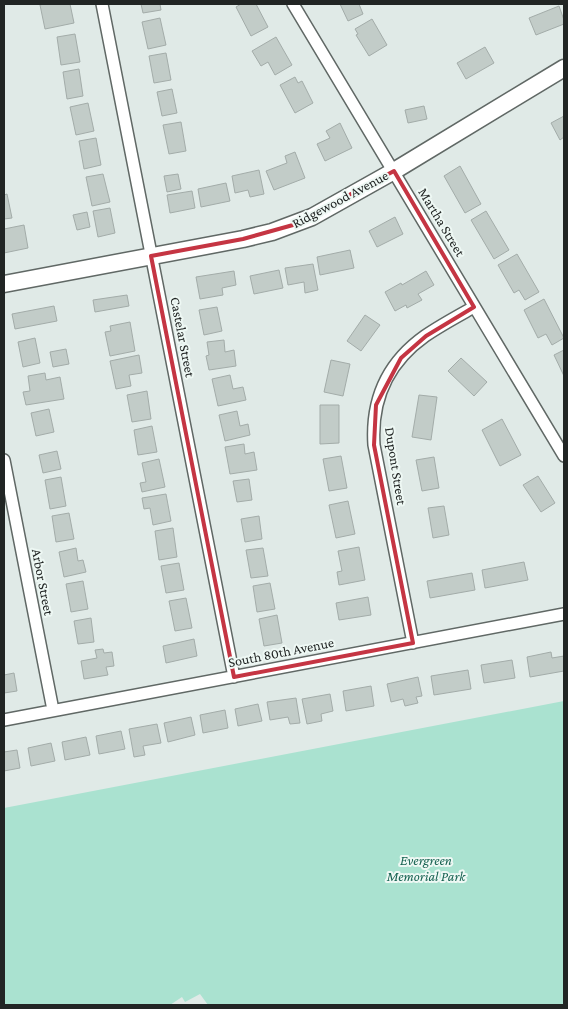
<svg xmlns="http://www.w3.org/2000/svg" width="568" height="1009" font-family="'Crimson Pro',serif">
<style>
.green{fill:#aae2d0}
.building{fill:#c2ccc8;stroke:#a3aca9}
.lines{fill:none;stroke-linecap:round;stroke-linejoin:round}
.street-casing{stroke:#606865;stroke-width:14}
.secondary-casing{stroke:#606865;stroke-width:19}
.street{stroke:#fff;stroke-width:11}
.secondary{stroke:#fff;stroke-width:16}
.marked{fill:none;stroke:#c53543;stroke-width:4;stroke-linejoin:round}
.labels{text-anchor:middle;stroke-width:4;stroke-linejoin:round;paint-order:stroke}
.street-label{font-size:14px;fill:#212524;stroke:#eef8f4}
.park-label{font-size:14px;font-style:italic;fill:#166251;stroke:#eef8f4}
</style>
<rect width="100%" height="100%" fill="#e0eae7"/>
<path class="green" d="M564,701V1005H208L200,994L185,1002L182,997L170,1005H4V808Z"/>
<path class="building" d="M44,4H70L74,23L45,29L40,5Z
M141,4H160L161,10L143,13Z
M241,4H256L268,27L251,36L236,7Z
M340,4H359L363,14L348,21Z
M559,6L564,20V24L536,35L529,18Z
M160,18L166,45L148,49L142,22Z
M372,19L387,45L369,56L356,35L358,34L355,29Z
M75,34L80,62L61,65L57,37Z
M276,37L292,65L275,75L268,62L261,66L252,51Z
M485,47L494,63L466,79L457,63Z
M166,53L171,80L154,83L149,56Z
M79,69L83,96L67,99L63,72Z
M295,77L298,83L302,81L313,103L295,113L280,85Z
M172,89L177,113L162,116L157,92Z
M88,103L94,131L76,135L70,107Z
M424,106L427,119L408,123L405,110Z
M564,116V137L560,140L551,123Z
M181,122L186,151L169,154L163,125Z
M340,123L352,148L325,161L317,144L330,138L326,131Z
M96,138L101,165L84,169L79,141Z
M295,152L305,178L274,190L266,171L287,163L285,156Z
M460,166L481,204L465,213L444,176Z
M259,170L264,194L250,197L248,190L235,193L232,176Z
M103,174L110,202L92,206L86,177Z
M178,174L181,189L167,192L164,176Z
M226,183L230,201L201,207L198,189Z
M192,191L195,208L170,213L167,195Z
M7,194L12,218L4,219V195Z
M110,208L115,233L98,237L93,211Z
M486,211L509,250L494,259L471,220Z
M87,212L90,227L77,230L73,215Z
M395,217L403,234L377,247L369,231Z
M24,225L28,248L4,253V229Z
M350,250L354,268L320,275L317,257Z
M517,254L539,292L525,300L519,290L514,293L498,265Z
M313,264L318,290L305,293L304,282L288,285L285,268Z
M279,270L283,288L254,294L250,276Z
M234,271L236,285L222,288L223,295L200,299L196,277Z
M426,271L434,285L418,294L422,300L407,308L406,305L395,311L385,292L401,283L402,285Z
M127,295L129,306L95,312L93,300Z
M544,299L564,338L552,345L546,334L538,338L524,310Z
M54,306L57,321L15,329L12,314Z
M217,307L222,331L204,335L199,310Z
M365,315L380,325L361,351L347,341Z
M130,322L135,351L110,356L105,332L111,331L110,326Z
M35,338L40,363L23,367L18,342Z
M224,340L225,352L234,350L236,366L209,370L206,356L209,355L207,342Z
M66,349L69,364L53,367L50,352Z
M564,350V376L554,355Z
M139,355L142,373L129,375L131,386L116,389L110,361Z
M461,358L487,382L474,396L448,371Z
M331,360L350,364L343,396L324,392Z
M45,373L46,380L60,377L64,399L26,405L23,392L30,391L28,376Z
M230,375L233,389L243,387L246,400L218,406L212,379Z
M147,391L151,419L132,422L127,395Z
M419,395L437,397L431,440L412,437Z
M320,405H339V443L320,444Z
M49,409L54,432L36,436L31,413Z
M237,411L240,426L248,424L250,435L225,441L219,415Z
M502,419L521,455L500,466L482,430Z
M152,426L157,452L138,455L134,430Z
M244,444L245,454L254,452L257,470L230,474L225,447Z
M57,451L61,469L43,473L39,455Z
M341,456L347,488L329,491L323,459Z
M434,457L439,488L422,491L416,460Z
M159,459L165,487L142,492L140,483L146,482L142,463Z
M538,476L555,503L541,512L523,485Z
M61,477L66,506L50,509L45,480Z
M249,479L252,500L237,502L233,481Z
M166,494L171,521L153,525L150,508L144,509L142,498Z
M348,501L355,534L336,538L329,505Z
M444,506L449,535L433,538L428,508Z
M69,513L74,539L56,542L52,516Z
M259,516L262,539L245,542L241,519Z
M173,528L177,557L159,560L155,531Z
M359,547L365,580L339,585L337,572L342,571L338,551Z
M76,548L78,561L83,560L86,572L64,577L59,552Z
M263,548L268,576L251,578L246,550Z
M524,562L528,580L485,588L482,570Z
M179,563L184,590L166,593L161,566Z
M472,573L475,590L430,598L427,581Z
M83,581L88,609L71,612L66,584Z
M270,583L275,609L257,612L253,586Z
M368,597L371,615L339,620L336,603Z
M186,598L192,628L175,631L169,601Z
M277,615L282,643L264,646L259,619Z
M91,618L94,642L78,644L74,621Z
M194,639L197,656L166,663L163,646Z
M103,649L104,653L112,652L114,666L106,667L108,675L84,679L81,661L97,658L95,650Z
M551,652L552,658L564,656V671L530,677L527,657Z
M512,660L515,678L484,683L481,665Z
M468,670L471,689L434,695L431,676Z
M14,673L17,691L4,693V675Z
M418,677L422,696L416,697L418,703L405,706L403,699L391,702L387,684Z
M371,686L374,706L346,711L343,691Z
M330,694L333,711L321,714L322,721L307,724L302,699Z
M296,698L300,723L290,724L288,717L270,720L267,702Z
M258,704L262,721L238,726L235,709Z
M225,710L228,728L203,733L200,715Z
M191,717L195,735L168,742L164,723Z
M157,724L161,743L143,746L145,755L134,757L129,729Z
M121,731L125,749L99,754L96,736Z
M86,737L90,755L65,760L62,742Z
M51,743L55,761L31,766L28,748Z
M17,750L20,768L4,771V752Z"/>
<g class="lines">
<g class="street-casing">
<path id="street" d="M102,4L234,677
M293,4L564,456
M4,460L53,710
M413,643L374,445C371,399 387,363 425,336C441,325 458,316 474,307
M4,720L564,614"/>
</g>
<g class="secondary-casing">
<path id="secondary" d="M4,284L243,239L272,232L312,217L394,171L564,68"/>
</g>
<use href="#street" class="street"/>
<use href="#secondary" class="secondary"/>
</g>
<path class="marked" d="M394,171L474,307L426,336L401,358L376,405L374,445L413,643L234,677L151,256L243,239L293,225Z"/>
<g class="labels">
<g class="street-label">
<text transform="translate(340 199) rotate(-28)" y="5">Ridgewood Avenue</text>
<text transform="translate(442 222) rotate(59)" y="5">Martha Street</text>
<text transform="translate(183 337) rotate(79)" y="5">Castelar Street</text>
<text transform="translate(396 466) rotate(81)" y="5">Dupont Street</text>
<text transform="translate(43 582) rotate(79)" y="5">Arbor Street</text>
<text transform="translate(281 652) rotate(-11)" y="5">South 80th Avenue</text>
</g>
<g class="park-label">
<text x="426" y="865">Evergreen<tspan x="426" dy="16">Memorial Park</tspan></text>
</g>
</g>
<rect width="568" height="1009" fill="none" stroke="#212524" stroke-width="10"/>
</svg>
